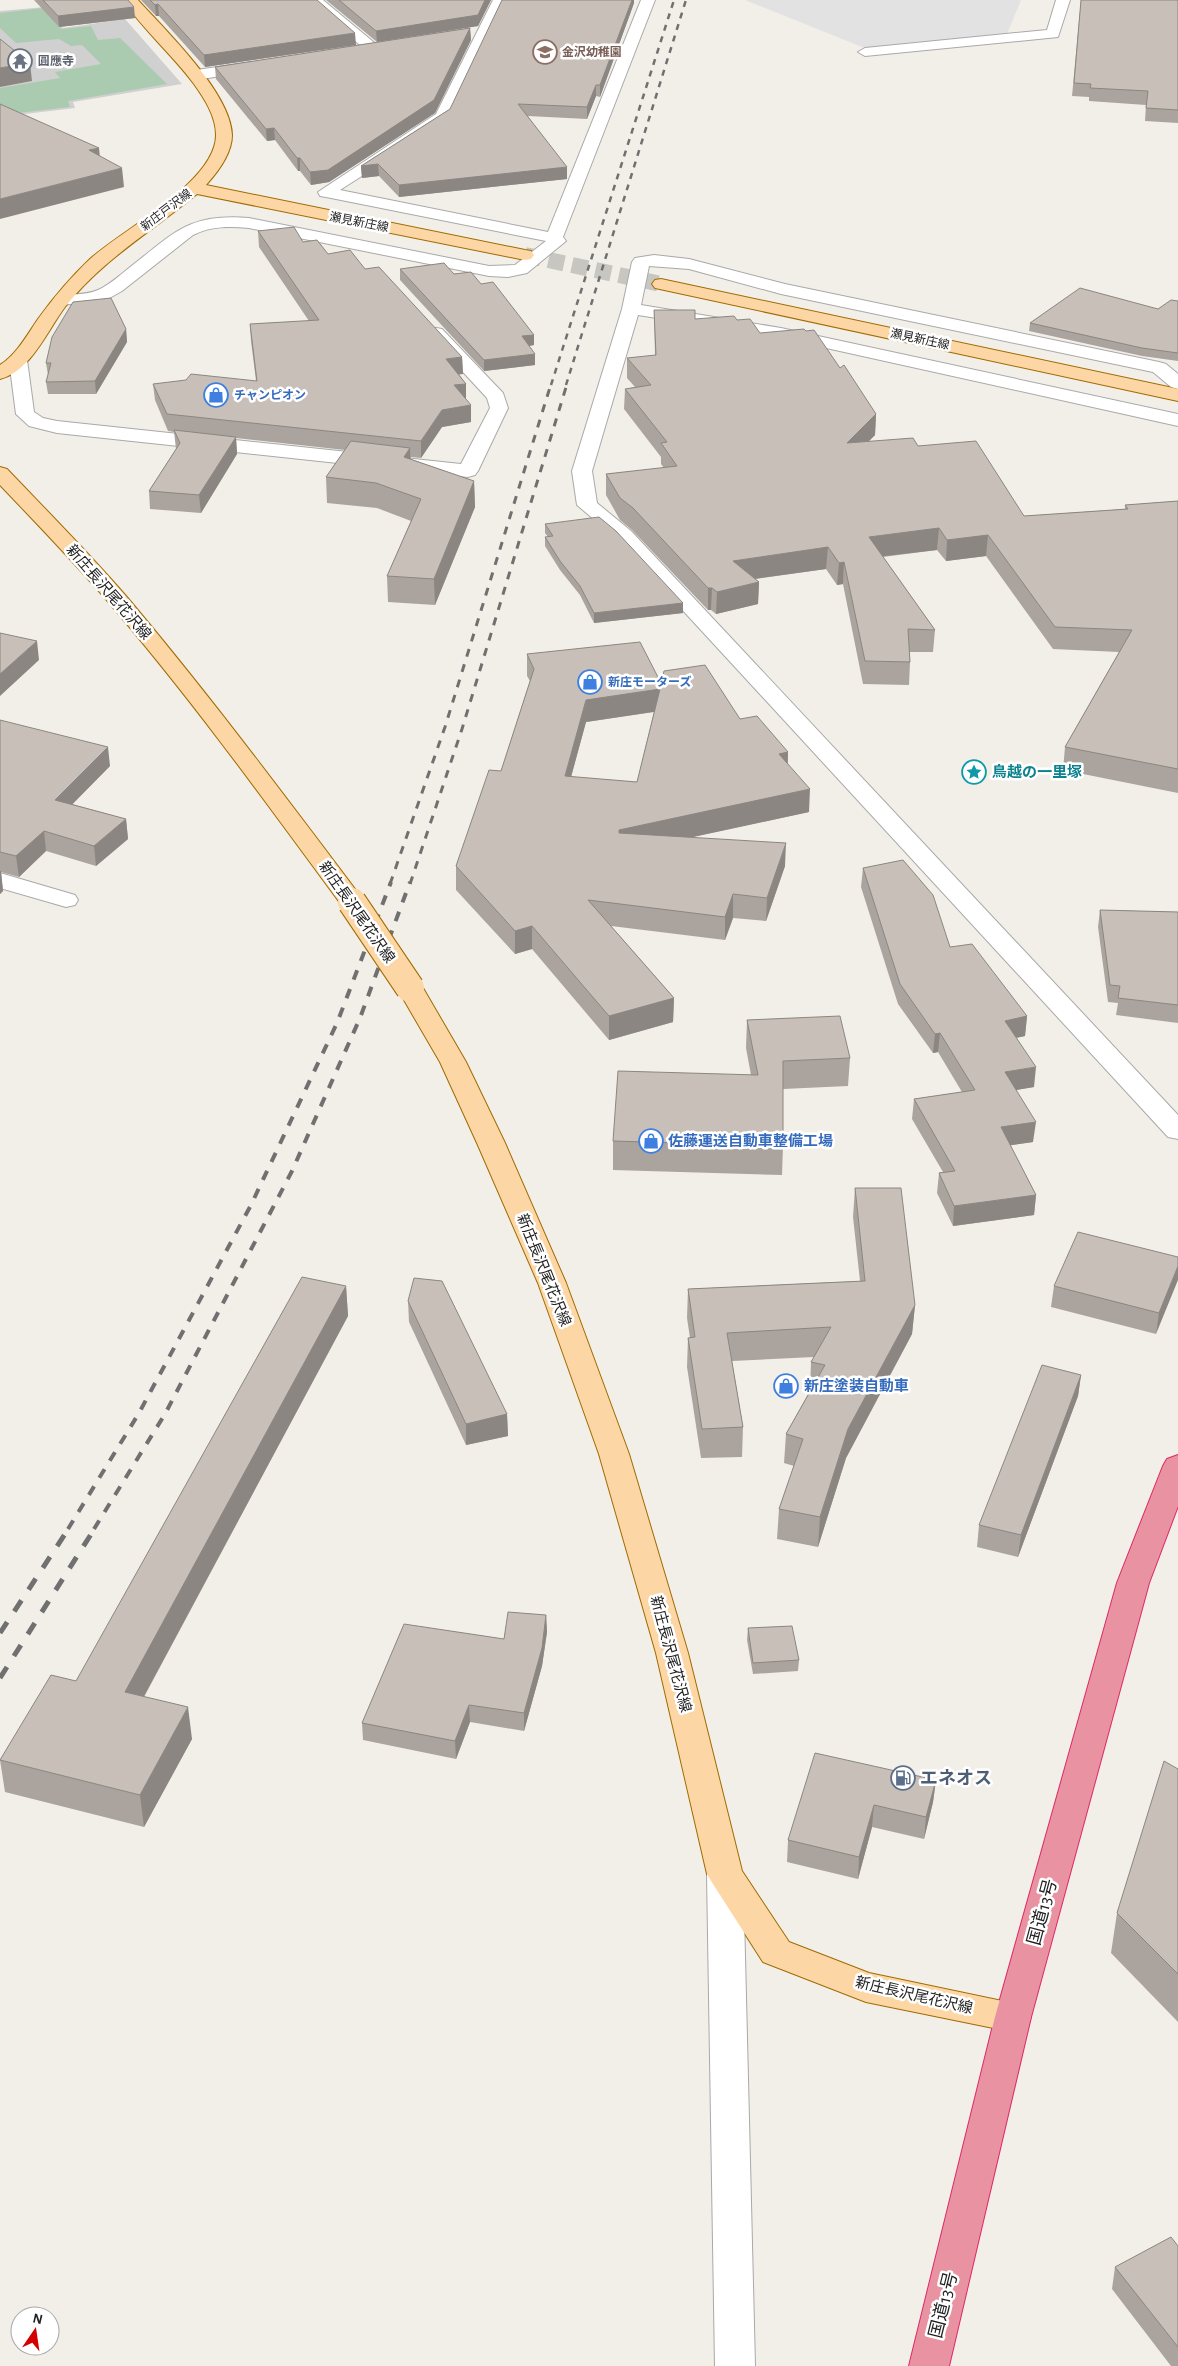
<svg xmlns="http://www.w3.org/2000/svg" width="1178" height="2366" font-family="'Alegreya Sans','Noto Sans JP',sans-serif">
<style>
.religious{fill:#d0d0d0}
.cemetery{fill:#aacbaf}
.parking{fill:#e2e2e2}
.lines{fill:none;stroke-linecap:round;stroke-linejoin:round}
.major-tunnel{stroke:#c8c6c1;stroke-width:16;stroke-dasharray:16 8;stroke-linecap:butt}
.minor-casing{stroke:#a9a9a9;stroke-width:2}
.major-casing{stroke:#a06b00;stroke-width:2}
.highway-casing{stroke:#dc2a67;stroke-width:2}
.minor{fill:#fff;fill-rule:evenodd}
.major{fill:#fcd6a4;fill-rule:evenodd}
.highway{fill:#e892a2;fill-rule:evenodd}
.rail-far3{stroke:#707070;stroke-width:2.5;stroke-dasharray:6 6;stroke-linecap:butt}
.rail-far2{stroke:#707070;stroke-width:3;stroke-dasharray:8 8;stroke-linecap:butt}
.rail-far1{stroke:#707070;stroke-width:4;stroke-dasharray:10 10;stroke-linecap:butt}
.rail{stroke:#707070;stroke-width:5;stroke-dasharray:13 13;stroke-linecap:butt}
.major-bridge-casing{stroke:#a06b00;stroke-width:30;stroke-linecap:butt}
.major-bridge{stroke:#fcd6a4;stroke-width:28}
.wall{fill:#aba49e;fill-rule:evenodd}
.shaded-wall{fill:#8b8681}
.building{fill:#c7bfb8;stroke:#8b8681;fill-rule:evenodd}
.labels{text-anchor:middle;stroke-width:5;stroke-linejoin:round;paint-order:stroke}
.far-education-label{font-size:12px;font-weight:bold;fill:#785e54;stroke:#fff;text-anchor:start}
.far-worship-label{font-size:12px;font-weight:bold;fill:#5b616d;stroke:#fff;text-anchor:start}
.far-street-label{font-size:12px;fill:#222;stroke:#fff}
.far-shop-label{font-size:12px;font-weight:bold;fill:#366cbe;stroke:#fff;text-anchor:start}
.street-label{font-size:15px;fill:#222;stroke:#fff}
.culture-label{font-size:15px;font-weight:bold;fill:#0d838f;stroke:#fff;text-anchor:start}
.shop-label{font-size:15px;font-weight:bold;fill:#366cbe;stroke:#fff;text-anchor:start}
.near-service-label{font-size:18px;font-weight:bold;fill:#4e5e75;stroke:#fff;text-anchor:start}
.near-street-label{font-size:18px;fill:#222;stroke:#fff}
</style>
<rect width="100%" height="100%" fill="#f2efe9"/>
<path class="religious" d="M45,7L63,28L125,19L182,84L73,102L75,108L0,117V11Z"/>
<path class="cemetery" d="M43,8L61,29L91,26L98,40L120,38L167,84L68,101L70,107L0,115V88L60,78L55,72L101,64L82,45L71,46L59,39L16,43L0,28V13Z"/>
<path class="parking" d="M745,0H1021L1007,34L867,49Z"/>
<g class="lines">
<path class="major-tunnel" d="M525,255L661,284"/>
<g class="minor-casing">
<path id="minor" d="M307,0H323L377,45L379,48L377,51H367Z
M493,0H507L449,120L340,190L548,232L641,0H655L563,237L566,241L527,273L508,277L489,276L249,228C229,226 211,226 193,235L122,291L106,300L62,305L56,304L53,300L56,296C69,293 86,296 98,290C109,285 119,276 129,268C174,233 188,213 249,218L489,266L515,265L546,241L326,197L320,196L318,192L436,114Z
M1056,0H1070L1058,37L865,56L858,52L865,48L1047,30Z
M253,62L258,64L261,67L258,70L196,80L188,75L196,70Z
M654,255L689,259L785,284L1159,362L1166,364L1178,374V389L1171,387L1153,372L781,294L689,269L649,266L641,305L781,328L1178,414V426L781,338L638,315L592,471L597,503L631,531L1178,1115V1139L1168,1137L617,539L577,505L572,471L622,309L632,262L635,258Z
M436,328L442,329L503,393L508,408L478,471L475,475L468,477L57,433L29,426L16,414L9,360L12,356H24L27,360L34,412L43,418L57,421L461,464L490,408L487,398L427,333L430,329Z
M0,873L75,895L78,900L75,905L66,907L0,888Z
M725,1860L737,1864L743,1874L755,2366H715L707,1874L713,1864Z"/>
</g>
<g class="major-casing">
<path id="major" d="M123,0H138C165,30 231,93 232,135C232,153 218,172 206,185L525,250L531,251L534,255L531,259L525,260L197,194C152,231 102,260 65,307C47,331 31,371 0,379V365C17,354 27,335 38,319C54,297 71,277 90,259C123,229 216,182 216,135C216,116 204,98 194,84C172,54 143,30 123,0Z
M661,279L1178,389V401L655,288L652,284L655,280Z
M0,467L7,469C47,511 88,552 126,596C208,693 284,795 361,897L364,902L361,907L352,909L343,907C268,805 193,701 110,604C75,563 37,524 0,485Z
M410,980L419,983L423,988L466,1062L505,1143L566,1283L629,1454L688,1653L742,1871L789,1942L869,1973L1026,2006L1031,2017L1026,2028L1013,2032L866,2002L763,1962L713,1884L707,1874L656,1653L599,1454L538,1283L477,1143L440,1062L397,988L401,983Z"/>
</g>
<g class="highway-casing">
<path id="highway" d="M1178,1455V1506L1149,1583L1031,2017L949,2366H909L995,2017L1117,1583L1163,1466L1167,1459Z"/>
</g>
<use href="#minor" class="minor"/>
<use href="#major" class="major"/>
<use href="#highway" class="highway"/>
<path class="rail-far3" d="M551,385L674,0
M566,385L686,0"/>
<path class="rail-far2" d="M390,884L445,727L551,384
M410,884L462,729L567,384"/>
<path class="rail-far1" d="M68,1529L139,1413L251,1205L337,1023L391,882
M94,1529L165,1414L292,1171L360,1018L410,882"/>
<path class="rail" d="M0,1633L69,1528
M0,1678L95,1528"/>
<g class="major-bridge-casing">
<path id="major-bridge" d="M352,902L410,988"/>
</g>
<use href="#major-bridge" class="major-bridge"/>
</g>
<path class="wall" d="M34,0H128L135,18L59,27Z
M141,0H317L356,45L205,67L159,16H156Z
M326,0H491L478,26L377,42Z
M1081,0H1178V123L1145,121L1146,105L1089,101V97L1072,96Z
M634,3L600,97L596,96L587,119L528,116L567,179L399,197L379,176L362,178L361,166L450,109Z
M470,28L471,40L435,113L329,182L311,185L300,171H298L275,140L267,141L216,79L215,67Z
M258,231L303,242L328,254L365,269L462,357L463,374H459L466,384V400L471,422L442,427L421,458L411,457V459L474,481L475,507L435,605L388,602L387,576L411,521L377,508L327,503L326,477L345,450L236,438L237,454L201,513L150,509L149,491L176,449L174,432L168,431L155,400L153,384L256,381L251,341L250,324L309,321L259,247Z
M400,269L454,274L481,284L534,335V345L529,346L535,365L484,371L400,280Z
M1178,301V361L1142,356L1029,331L1030,323L1158,309Z
M654,310L695,319L737,320L760,333L840,368L876,414L875,435L869,441L918,446L1024,516L1125,509V505L1178,501V793L1063,770L1065,747L1119,652L1053,649L986,556L946,561L937,550L883,557L935,630L933,652H909L910,662L909,685L863,684L843,584L837,585L826,569L755,579L759,582L758,604L716,614L711,610H708L632,530L620,520L606,495V474L664,468L661,464V457L624,409L625,389L635,387L627,378V358L655,356Z
M126,329L127,342L96,394H48L46,382L48,375L46,363Z
M545,524L683,603V613L594,623L580,595L560,570L545,546V537H548L545,533Z
M527,654L661,683L740,719L788,752V764L809,812L692,837L785,866L766,921L733,918L725,940L611,926L674,998L673,1022L609,1040L532,949L515,954L456,890V866L501,771L530,681L527,676ZM654,712L637,782L571,777L586,722Z
M0,720L110,766L72,804L126,819L128,839L96,866L46,851L19,877L1,872L3,891L0,894Z
M863,868L1027,1016L1025,1036L1016,1038L1034,1087L1016,1090L1033,1142L1010,1145L1036,1195L1034,1215L953,1226L937,1193L939,1173L943,1172L912,1119L914,1099L962,1092L938,1052L933,1053L898,1004L861,887Z
M1100,910L1178,912V1023L1116,1015L1118,1003L1108,1002L1098,927Z
M747,1020L850,1058L848,1086L783,1089V1146L782,1175L613,1170V1141L751,1075L746,1048Z
M855,1188L915,1305L912,1334L846,1458L818,1547L777,1539L779,1509L794,1466L784,1463L786,1434L810,1391L811,1362L814,1357L732,1361L743,1427L742,1457L701,1458L687,1367L688,1338H690L687,1318L688,1289L860,1281L853,1217Z
M1178,1257L1156,1334L1051,1307L1054,1286Z
M346,1286L348,1316L144,1697L192,1739L144,1827L5,1792L0,1760L76,1681Z
M408,1301L507,1414L508,1436L466,1445L409,1322Z
M1081,1375L1078,1396L1018,1557L977,1547L979,1525Z
M546,1615L547,1632L542,1666L524,1731L470,1722L456,1759L363,1740L362,1723L504,1639Z
M748,1628L799,1660L798,1671L753,1674L747,1640Z
M1178,1769V2022L1111,1953L1117,1913Z
M936,1780L933,1802L924,1839L872,1827L858,1879L787,1862L788,1840Z
M1178,2246V2366H1171L1112,2289L1115,2267Z"/>
<path class="shaded-wall" d="M485,0H491L478,26L377,42L376,31Z
M632,0H634V3L600,97V85Z
M158,4L159,16H156L155,5Z
M134,7L135,18L59,27L58,16Z
M470,28L471,40L435,113L329,182L311,185L310,172Z
M355,33L356,45L205,67L204,55Z
M30,63L32,81L0,87V68Z
M596,85V96L587,119V107Z
M274,128L275,140L267,141L266,129Z
M99,148L101,167L89,150Z
M297,158H300V171H298Z
M378,164L379,176L362,178L361,166Z
M567,167V179L399,197V185Z
M122,168L124,187L0,219V199Z
M126,329L127,342L96,394L95,381Z
M534,335V345L522,347V336Z
M535,354V365L484,371V360Z
M462,357L463,374L447,376L446,359Z
M466,384V400L454,385Z
M471,405V422L442,427L421,458V441L442,410Z
M876,414L875,435L846,464L847,443Z
M236,437L237,454L201,513L199,495Z
M410,448L411,473L404,457Z
M474,481L475,507L435,605L434,579Z
M939,528L937,550L867,558L869,537Z
M988,535L986,556L946,561L947,540Z
M828,547L826,569L732,582L733,561Z
M844,562L843,584L837,585L839,563Z
M759,582L758,604L716,614L717,592Z
M708,588H712L711,610H708Z
M683,603V613L594,623V613Z
M37,641L39,660L0,696V674Z
M660,689L659,711L586,722L565,799V776L586,700Z
M108,747L110,766L57,820L55,800Z
M788,752L787,774L779,754Z
M810,789L809,812L619,853V830Z
M126,819L128,839L96,866L94,846Z
M44,831L46,851L19,877L16,856Z
M786,843L785,866L766,921L767,898Z
M0,871H1L3,891L0,894Z
M733,894V918L725,940V917Z
M532,926V949L515,954V931Z
M674,998L673,1022L609,1040V1016Z
M1027,1016L1025,1036L1003,1040L1005,1021Z
M940,1033L938,1052L933,1053L935,1034Z
M1036,1067L1034,1087L1003,1092L1005,1072Z
M1036,1122L1033,1142L999,1147L1001,1127Z
M1036,1195L1034,1215L953,1226L954,1206Z
M1178,1266V1280L1156,1334L1159,1313Z
M346,1286L348,1316L129,1724L125,1692Z
M915,1305L912,1334L846,1458L818,1547L820,1517L848,1429Z
M1081,1375L1078,1396L1018,1557L1021,1535Z
M507,1414L508,1436L466,1445V1424Z
M546,1615L547,1632L542,1666L524,1731V1713Z
M469,1705L470,1722L456,1759L455,1741Z
M188,1707L192,1739L144,1827L140,1795Z
M936,1780L933,1802L924,1839L926,1817Z
M874,1805L872,1827L858,1879L859,1857Z"/>
<path class="building" d="M43,0H128L134,7L58,16Z
M150,0H317L355,33L204,55L158,4L155,5Z
M339,0H485L478,15L376,31Z
M502,0H632L600,85H596L587,107L518,104L567,167L399,185L378,164L361,166L450,109Z
M1081,0H1178V110L1146,108L1148,91L1090,88L1091,84L1074,83Z
M470,28L434,100L328,170L310,172L300,158H297L274,128L266,129L215,67Z
M0,39L30,63L0,68Z
M0,104L99,148L89,150L122,168L0,199Z
M294,227L303,242L317,240L328,254L350,250L365,269L379,267L462,357L446,359L466,384L454,385L471,405L442,410L421,441L167,414L153,384L186,380L191,374L257,381L250,324L319,320L258,231Z
M444,263L454,274L471,272L481,284L493,282L534,335L522,336L535,354L484,360L400,269Z
M1080,288L1158,309L1171,300L1178,301V353L1142,348L1030,323Z
M111,298L126,329L95,381L46,382L51,363H46L52,337L73,302Z
M654,310H695V319L734,316L737,320L750,319L760,333L804,329L806,331L814,330L840,368L844,365L876,414L847,443L913,438L918,446L976,441L1024,516L1128,509L1125,505L1178,501V769L1065,747L1132,630L1055,627L988,535L947,540L939,528L869,537L935,630L908,629L910,662L865,661L844,562L839,563L828,547L733,561L759,582L717,592L712,588H708L633,508L620,498L606,474L677,466L661,443L667,442L625,389L651,385L627,358L656,355Z
M174,430L236,437L199,495L149,491L180,443Z
M351,441L410,448L404,457L474,481L434,579L387,576L421,499L376,483L326,477Z
M599,517L616,531L683,603L594,613L580,586L560,561L545,537L553,536L545,524Z
M0,633L37,641L0,674Z
M640,642L661,683L664,671L705,665L740,719L757,716L788,752L779,754L810,789L619,830V833L786,843L767,898L733,894L725,917L588,900L674,998L609,1016L532,926L515,931L456,866L489,770L501,771L534,669L527,654ZM660,689L637,782L565,776L586,700Z
M0,720L108,747L55,800L126,819L94,846L44,831L16,856L0,852Z
M903,860L933,895L950,947L972,944L1027,1016L1005,1021L1036,1067L1005,1072L1036,1122L1001,1127L1036,1195L954,1206L939,1173L955,1171L914,1099L975,1090L940,1033L935,1034L900,984L863,868Z
M1100,910L1178,912V1005L1118,998L1120,986L1110,985Z
M840,1016L850,1058L783,1061V1146L613,1141L618,1071L758,1075L747,1020Z
M855,1188H901L915,1305L848,1429L820,1517L779,1509L803,1439L786,1434L825,1365L811,1362L831,1327L727,1333L743,1427L702,1429L688,1338L695,1337L688,1289L865,1281Z
M1078,1232L1178,1257V1266L1159,1313L1054,1286Z
M302,1277L346,1286L125,1692L188,1707L140,1795L0,1760L51,1675L76,1681Z
M414,1278L442,1281L507,1414L466,1424L408,1301Z
M1042,1365L1081,1375L1021,1535L979,1525Z
M508,1612L546,1615L542,1648L524,1713L469,1705L455,1741L362,1723L404,1624L504,1639Z
M792,1626L799,1660L753,1663L748,1628Z
M815,1753L936,1780L926,1817L874,1805L859,1857L788,1840Z
M1164,1761L1178,1769V1974L1117,1913Z
M1171,2237L1178,2246V2347L1115,2267Z"/>
<defs>
<g id="school-ring" transform="scale(1.25)"><circle r="9.5" fill="#fff" stroke="#8d6e63" stroke-width="1.5"/><path d="M0-5L7-2L0 1L-7-2ZM-4 1L0 2.5L4 1V4Q0 6-4 4Z" fill="#8d6e63"/></g>
<g id="temple-ring" transform="scale(1.25)"><circle r="9.5" fill="#fff" stroke="#6b7280" stroke-width="1.5"/><path d="M0-6L5-2H3V0L6.5 2.5H4V6H1.5V3h-3V6H-4V2.5H-6.5L-3 0V-2H-5Z" fill="#6b7280"/></g>
<g id="shop-ring" transform="scale(1.25)"><circle r="9.5" fill="#fff" stroke="#3f7fe0" stroke-width="1.5"/><path d="M-5-2.5h2.3a2.7 3.5 0 0 1 5.4 0H5L5.5 6h-11ZM-1.5-2.5h3a1.5 2.3 0 0 0-3 0Z" fill="#3f7fe0"/></g>
<g id="sight-ring" transform="scale(1.25)"><circle r="9.5" fill="#fff" stroke="#0f9aa8" stroke-width="1.5"/><path d="M0-6L1.8-2.2L6-1.7L2.9 1.2L3.7 5.4L0 3.3L-3.7 5.4L-2.9 1.2L-6-1.7L-1.8-2.2Z" fill="#0f9aa8"/></g>
<g id="fuel-ring" transform="scale(1.25)"><circle r="9.5" fill="#fff" stroke="#5c6f8a" stroke-width="1.5"/><path d="M-5.5-6h7V0h2V4h1.3V-2.5L3-4.5l.8-.8L6-3V5H2.5V1h-1V6h-7ZM-4.2-4.7v3.2H.2V-4.7Z" fill="#5c6f8a"/></g>
</defs>
<g fill-rule="evenodd">
<use href="#school-ring" x="545" y="52"/>
<use href="#temple-ring" x="20" y="61"/>
<use href="#shop-ring" x="216" y="395"/>
<use href="#shop-ring" x="590" y="682"/>
<use href="#sight-ring" x="974" y="772"/>
<use href="#shop-ring" x="651" y="1141"/>
<use href="#shop-ring" x="786" y="1386"/>
<use href="#fuel-ring" x="903" y="1778"/>
</g>
<g class="labels">
<g class="far-education-label">
<text x="562" y="56">金沢幼稚園</text>
</g>
<g class="far-worship-label">
<text x="38" y="65">圓應寺</text>
</g>
<g class="far-street-label">
<text transform="translate(166 210) rotate(-37)" y="4">新庄戸沢線</text>
<text transform="translate(359 222) rotate(11)" y="4">瀬見新庄線</text>
<text transform="translate(920 339) rotate(12)" y="4">瀬見新庄線</text>
</g>
<g class="far-shop-label">
<text x="234" y="399">チャンピオン</text>
<text x="608" y="686">新庄モーターズ</text>
</g>
<g class="street-label">
<text transform="translate(109 592) rotate(49)" y="5">新庄長沢尾花沢線</text>
<text transform="translate(357 912) rotate(55)" y="5">新庄長沢尾花沢線</text>
<text transform="translate(544 1270) rotate(68)" y="5">新庄長沢尾花沢線</text>
<text transform="translate(671 1654) rotate(75)" y="5">新庄長沢尾花沢線</text>
<text transform="translate(914 1995) rotate(13)" y="5">新庄長沢尾花沢線</text>
</g>
<g class="culture-label">
<text x="992" y="777">鳥越の一里塚</text>
</g>
<g class="shop-label">
<text x="668" y="1146">佐藤運送自動車整備工場</text>
<text x="804" y="1391">新庄塗装自動車</text>
</g>
<g class="near-service-label">
<text x="920" y="1784">エネオス</text>
</g>
<g class="near-street-label">
<text transform="translate(1042 1912) rotate(-75)" y="6">国道13号</text>
<text transform="translate(943 2305) rotate(-76)" y="6">国道13号</text>
</g>
</g>
<g transform="translate(35 2331) rotate(13)"><circle r="24" fill="#ffffff" stroke="#a7a7a7"/>
<path d="M0-4L9 19L0 12L-9 19Z" fill="#d40000"/>
<text y="-8" font-size="14" font-weight="bold" text-anchor="middle" fill="#222222">N</text>
</g>
</svg>
